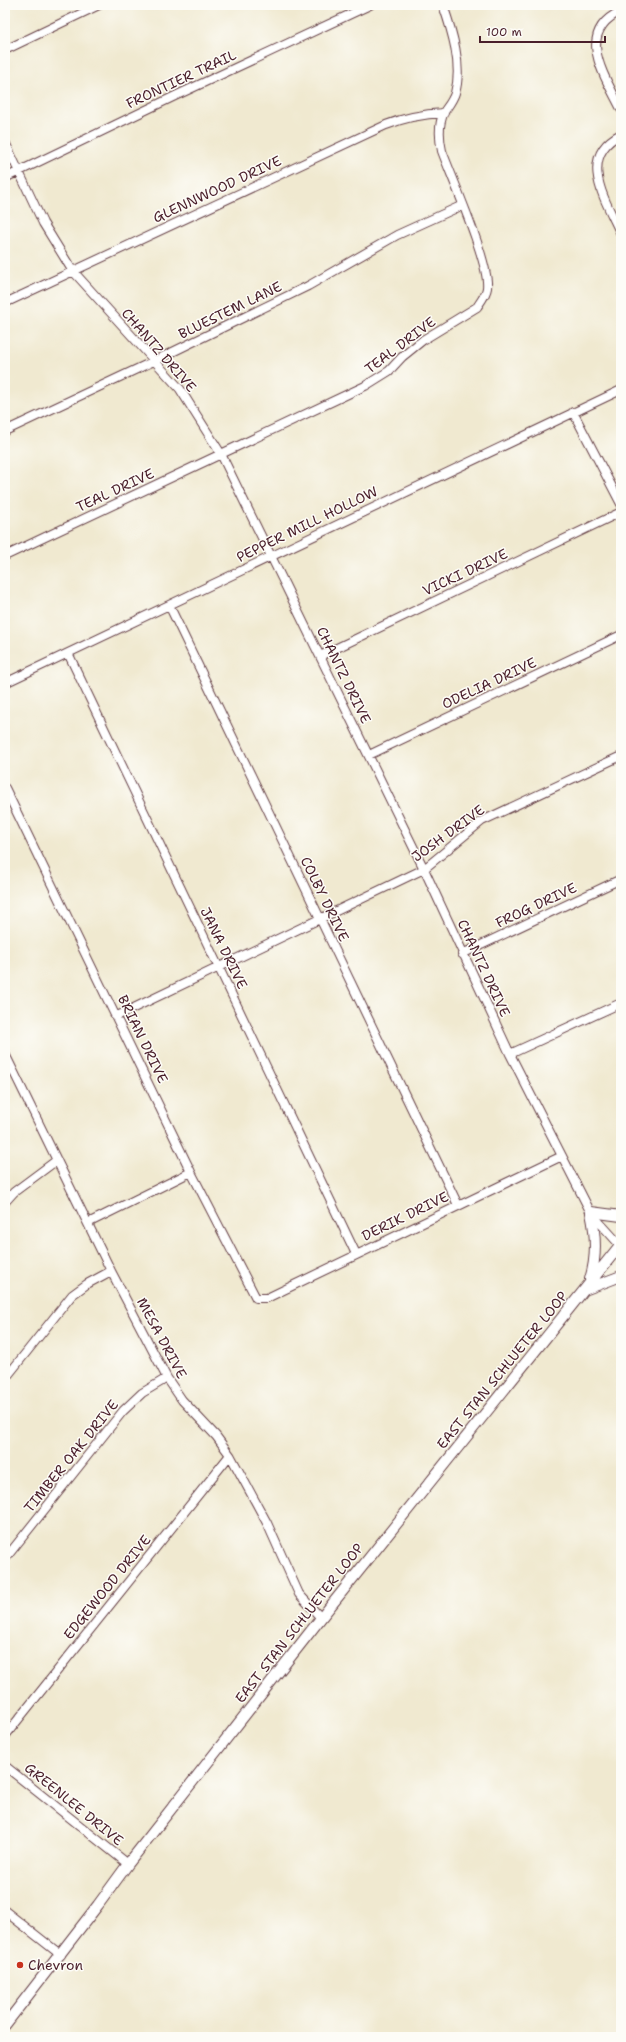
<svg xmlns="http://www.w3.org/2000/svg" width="626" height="2042" font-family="'Shantell Sans',sans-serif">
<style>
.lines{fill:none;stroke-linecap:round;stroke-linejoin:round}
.minor-casing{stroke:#633d44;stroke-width:10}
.major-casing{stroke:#633d44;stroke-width:12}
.minor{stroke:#fff;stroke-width:8}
.major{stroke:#fff;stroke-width:10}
.poi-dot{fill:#c8321e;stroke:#fdfcf7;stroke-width:1.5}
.labels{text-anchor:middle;stroke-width:3;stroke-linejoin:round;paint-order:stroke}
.street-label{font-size:14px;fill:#4a1f2b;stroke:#fdfcf7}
.poi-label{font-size:14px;fill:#4a1f2b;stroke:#fdfcf7;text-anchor:start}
</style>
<rect width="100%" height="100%" fill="#fdfcf7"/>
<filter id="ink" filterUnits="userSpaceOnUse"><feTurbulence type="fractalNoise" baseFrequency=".025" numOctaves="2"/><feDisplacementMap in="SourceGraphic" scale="8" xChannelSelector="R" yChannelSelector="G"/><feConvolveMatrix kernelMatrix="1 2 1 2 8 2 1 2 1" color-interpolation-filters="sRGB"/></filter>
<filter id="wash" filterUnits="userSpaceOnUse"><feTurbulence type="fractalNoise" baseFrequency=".012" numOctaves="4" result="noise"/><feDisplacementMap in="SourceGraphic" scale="16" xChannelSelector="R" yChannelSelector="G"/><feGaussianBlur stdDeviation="0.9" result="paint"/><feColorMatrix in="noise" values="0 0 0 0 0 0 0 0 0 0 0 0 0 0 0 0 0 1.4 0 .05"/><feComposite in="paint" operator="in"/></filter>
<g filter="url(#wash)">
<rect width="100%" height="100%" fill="#f0e9d0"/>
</g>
<g filter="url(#ink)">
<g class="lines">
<g class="minor-casing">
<path id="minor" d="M621,11C574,33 605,76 621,109
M5,50L99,5
M621,134C576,157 606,201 621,234
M5,142L43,223L72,270L180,389L221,454L424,869L510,1054L591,1213L620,1245
M5,178L175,96L370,5
M5,303L386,125C406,117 423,114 444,113
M573,412L621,504
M5,431L154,361L308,286L397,235L463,205
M5,556L365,386L389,371L402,357L423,340L477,307C481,301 486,295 487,288C490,264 452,178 442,151C439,138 438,125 444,112C448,106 453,100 455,93C463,66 452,31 443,5
M169,605L458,1205
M68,653L356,1254
M320,656L621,512
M5,683L621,390
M369,755L621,635
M5,788L191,1172L256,1298H267L562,1156
M462,954L621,879
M117,1016L424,869L482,821L621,756
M5,1054L111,1271L167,1378L182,1400L216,1436L230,1455L267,1523L299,1594L321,1618
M510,1054L621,1003
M5,1202L14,1192L57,1160
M88,1223L191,1172
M5,1379L72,1295L87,1284L111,1271
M5,1559L123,1411L142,1393L167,1378
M5,1736L230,1455
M5,1766L128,1864
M5,1911L61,1955"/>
</g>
<g class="major-casing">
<path id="major" d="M591,1212L621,1216
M590,1279C597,1257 596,1235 591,1213
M587,1289L621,1276
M5,2025L98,1905L128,1864L321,1618L621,1244"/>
</g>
<use href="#minor" class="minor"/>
<use href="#major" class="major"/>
</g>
</g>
<circle class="poi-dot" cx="20" cy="1965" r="4"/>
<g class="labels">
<g class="street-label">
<text transform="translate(181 79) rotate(-25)" y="5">FRONTIER TRAIL</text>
<text transform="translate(217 189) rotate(-25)" y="5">GLENNWOOD DRIVE</text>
<text transform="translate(230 310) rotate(-26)" y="5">BLUESTEM LANE</text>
<text transform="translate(400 345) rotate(-37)" y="5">TEAL DRIVE</text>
<text transform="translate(159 350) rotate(49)" y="5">CHANTZ DRIVE</text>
<text transform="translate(115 490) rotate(-25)" y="5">TEAL DRIVE</text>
<text transform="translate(307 524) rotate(-26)" y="5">PEPPER MILL HOLLOW</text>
<text transform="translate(465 572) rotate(-25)" y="5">VICKI DRIVE</text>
<text transform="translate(344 675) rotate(64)" y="5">CHANTZ DRIVE</text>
<text transform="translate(489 683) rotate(-25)" y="5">ODELIA DRIVE</text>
<text transform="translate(448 833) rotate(-36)" y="5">JOSH DRIVE</text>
<text transform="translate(325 899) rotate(64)" y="5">COLBY DRIVE</text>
<text transform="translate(536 905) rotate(-25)" y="5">FROG DRIVE</text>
<text transform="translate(224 948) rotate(64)" y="5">JANA DRIVE</text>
<text transform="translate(484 968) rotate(65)" y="5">CHANTZ DRIVE</text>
<text transform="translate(143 1039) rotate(64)" y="5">BRIAN DRIVE</text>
<text transform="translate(405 1216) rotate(-26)" y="5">DERIK DRIVE</text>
<text transform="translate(162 1338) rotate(62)" y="5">MESA DRIVE</text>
<text transform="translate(502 1370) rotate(-51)" y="5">EAST STAN SCHLUETER LOOP</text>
<text transform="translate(71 1456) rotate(-51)" y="5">TIMBER OAK DRIVE</text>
<text transform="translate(107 1587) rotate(-51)" y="5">EDGEWOOD DRIVE</text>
<text transform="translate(299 1623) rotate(-52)" y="5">EAST STAN SCHLUETER LOOP</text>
<text transform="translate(74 1804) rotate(39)" y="5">GREENLEE DRIVE</text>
</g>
<g class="poi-label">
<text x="28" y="1970">Chevron</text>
</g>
</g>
<rect width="626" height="2042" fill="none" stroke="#fdfcf7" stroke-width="20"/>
<path d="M480 36v6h125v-6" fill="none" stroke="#4a1f2b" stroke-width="2"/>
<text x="486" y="36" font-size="12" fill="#4a1f2b" stroke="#fdfcf7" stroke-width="3" paint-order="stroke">100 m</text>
</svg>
